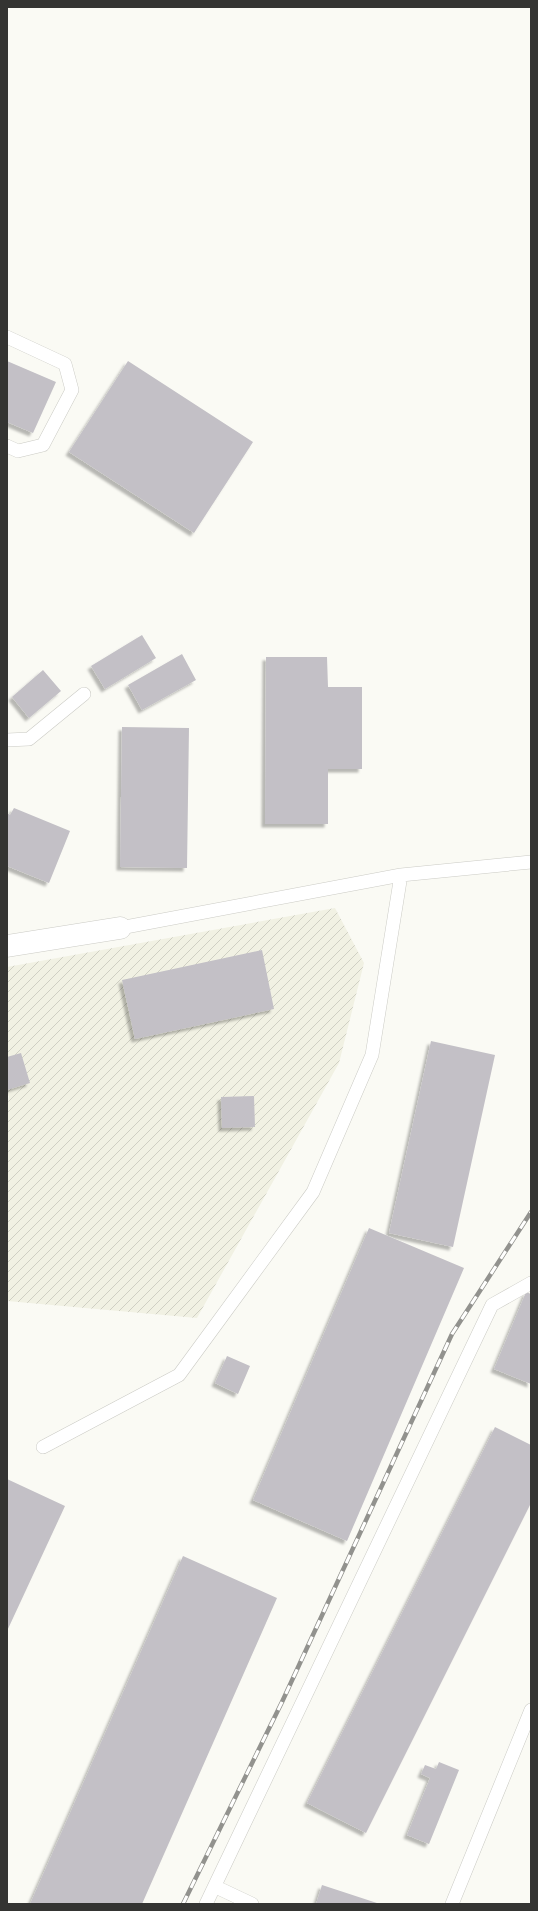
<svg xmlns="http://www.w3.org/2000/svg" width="538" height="1911" font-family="'Playfair Display',serif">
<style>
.industrial{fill:url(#industrial-furrows)}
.building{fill:#c3c0c6;filter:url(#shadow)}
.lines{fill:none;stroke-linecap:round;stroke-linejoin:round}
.lane-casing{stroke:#cbcbc5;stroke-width:14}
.street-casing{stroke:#cbcbc5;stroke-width:23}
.lane{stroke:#fff;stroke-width:13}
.street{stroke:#fff;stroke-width:22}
.rail-casing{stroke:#92928e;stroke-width:4.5}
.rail{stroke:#fffffe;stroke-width:3;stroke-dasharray:9;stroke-linecap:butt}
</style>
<defs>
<pattern id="industrial-furrows" width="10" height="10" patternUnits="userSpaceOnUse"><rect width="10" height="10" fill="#f1f1e3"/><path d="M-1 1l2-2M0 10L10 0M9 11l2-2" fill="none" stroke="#cfcfc3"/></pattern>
<filter id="shadow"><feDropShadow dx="-3.5" dy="3.5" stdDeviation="1" flood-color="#0004"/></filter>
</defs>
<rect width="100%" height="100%" fill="#fafaf4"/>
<path class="industrial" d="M335,908L364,963L339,1063L197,1318L7,1301V1109L9,1096L7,1095V967Z"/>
<path class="building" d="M7,361L56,382L33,433L7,422Z
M128,361L253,442L194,533L69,452Z
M142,635L156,658L105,689L91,666Z
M182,654L196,680L142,710L128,685Z
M266,657H327L328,687H362V769H328V824H265Z
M43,670L61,691L29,718L12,697Z
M122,727L189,728L187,868L120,867Z
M14,808L70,831L49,883L7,866V813L10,815Z
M262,950L274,1009L135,1039L122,980Z
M431,1041L495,1055L453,1247L389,1233Z
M21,1053L30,1083L7,1090V1057Z
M254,1096L255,1127L222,1128L221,1097Z
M369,1228L464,1268L347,1541L253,1500Z
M526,1292L531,1294V1384L494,1369Z
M227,1356L250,1366L238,1394L215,1383Z
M495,1427L531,1445V1503L366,1833L307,1803Z
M7,1479L65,1506L7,1631Z
M183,1556L277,1598L142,1904H30Z
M439,1762L459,1770L429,1844L407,1835L430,1778L421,1774L425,1765L436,1769Z
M322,1885L380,1904H316Z"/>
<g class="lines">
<g class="lane-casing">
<path id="lane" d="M7,337L65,364L72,390L43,445L18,451L7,446
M7,740L29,739L84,694
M120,928L401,875L531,862
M43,1447L179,1375L313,1192L372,1055L401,875
M216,1887L252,1904
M206,1904L492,1305L531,1283
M452,1904L531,1710"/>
</g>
<g class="street-casing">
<path id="street" d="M7,946L120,928"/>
</g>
<use href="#lane" class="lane"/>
<use href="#street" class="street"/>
<g class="rail-casing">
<path id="rail" d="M183,1904L282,1702L452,1334L531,1212"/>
</g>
<use href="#rail" class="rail"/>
</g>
<rect width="538" height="1911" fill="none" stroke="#343432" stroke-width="16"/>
</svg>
